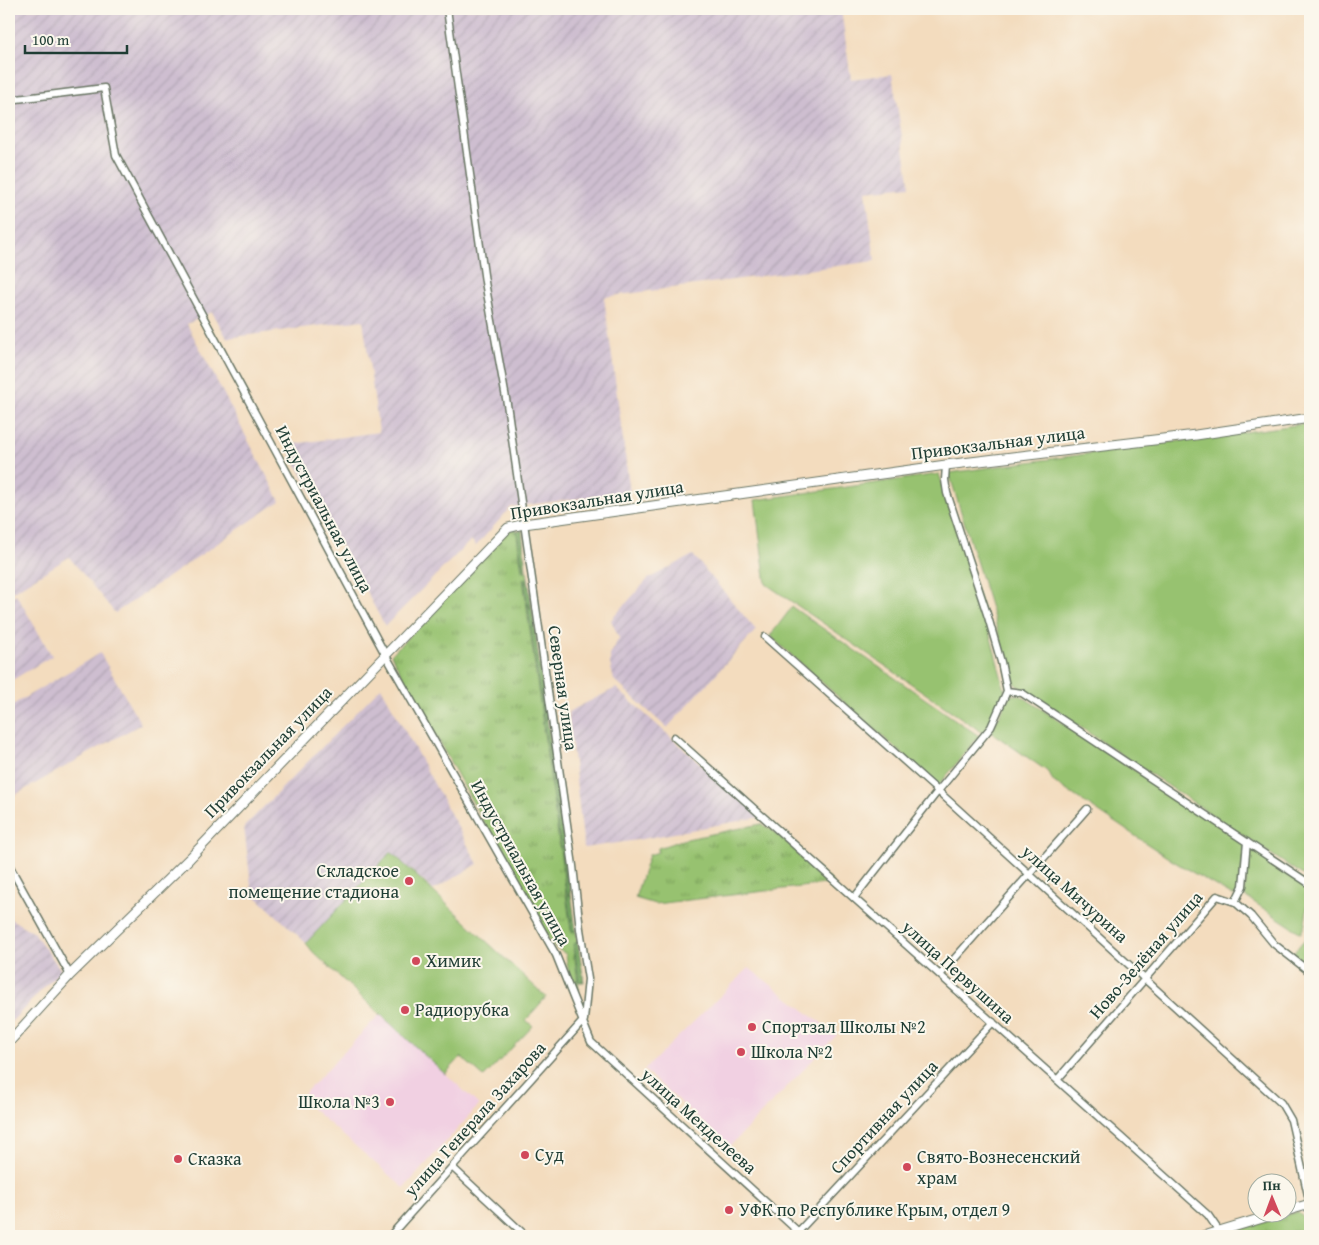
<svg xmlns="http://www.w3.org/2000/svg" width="1319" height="1245" font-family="'Gentium Book Plus',serif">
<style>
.built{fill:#f1d0e2}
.industrial{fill:url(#industrial-furrows)}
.grass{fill:url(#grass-tufts);stroke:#5b8052}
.forest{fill:url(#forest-firs);stroke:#4c724b}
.garden{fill:#97c26f;stroke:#5b8052}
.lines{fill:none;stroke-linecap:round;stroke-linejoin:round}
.street-casing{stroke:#697564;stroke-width:9}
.secondary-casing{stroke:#697564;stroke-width:11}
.street{stroke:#fff;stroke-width:6}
.secondary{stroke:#fff;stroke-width:9}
.poi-dot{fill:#d1495b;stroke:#fbf7ec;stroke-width:2}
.labels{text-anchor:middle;stroke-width:4;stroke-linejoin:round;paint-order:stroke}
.street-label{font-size:18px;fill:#1f3d34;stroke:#fbf7ec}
.poi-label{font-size:18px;fill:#1f3d34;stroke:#fbf7ec;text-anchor:start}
</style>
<defs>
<pattern id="industrial-furrows" width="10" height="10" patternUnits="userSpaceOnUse" patternTransform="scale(1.25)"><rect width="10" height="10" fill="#cebed0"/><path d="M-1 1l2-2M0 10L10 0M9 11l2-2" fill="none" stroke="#b0a4b3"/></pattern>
<pattern id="grass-tufts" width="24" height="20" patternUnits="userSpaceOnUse" patternTransform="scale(1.25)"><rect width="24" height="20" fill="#97c26f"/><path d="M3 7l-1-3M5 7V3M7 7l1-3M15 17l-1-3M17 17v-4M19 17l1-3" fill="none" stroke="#7b9f5c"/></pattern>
<pattern id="forest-firs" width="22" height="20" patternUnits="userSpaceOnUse" patternTransform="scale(1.25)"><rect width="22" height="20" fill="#79a862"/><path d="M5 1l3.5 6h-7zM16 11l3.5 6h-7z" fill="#638a52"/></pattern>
</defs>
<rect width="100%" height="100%" fill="#fbf7ec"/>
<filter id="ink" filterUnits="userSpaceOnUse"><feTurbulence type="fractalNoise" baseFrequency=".02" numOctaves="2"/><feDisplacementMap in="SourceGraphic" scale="10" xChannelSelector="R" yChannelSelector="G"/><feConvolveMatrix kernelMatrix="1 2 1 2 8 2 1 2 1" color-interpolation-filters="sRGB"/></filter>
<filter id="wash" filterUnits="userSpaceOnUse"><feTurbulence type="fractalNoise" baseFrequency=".0096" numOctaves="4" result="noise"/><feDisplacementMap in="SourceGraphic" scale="20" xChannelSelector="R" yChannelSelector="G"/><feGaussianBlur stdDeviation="1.12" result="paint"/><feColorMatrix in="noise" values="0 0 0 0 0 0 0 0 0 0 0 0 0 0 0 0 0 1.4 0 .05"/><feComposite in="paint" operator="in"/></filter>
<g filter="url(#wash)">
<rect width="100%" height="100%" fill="#f3dcbe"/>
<path class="built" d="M749,968L837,1035L730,1146L644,1070Z
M381,1013L479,1105L404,1188L300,1098Z"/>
<path class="industrial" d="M9,9H841L851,79L892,74L910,186L866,191L875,261L604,297L630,492L511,507L476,546L471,540L385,626L286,445L379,432L363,320L227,338L212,312L187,324L280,501L115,613L69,557L9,594Z
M693,555L756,630L667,728L614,680L610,664V655L619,638L611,620L648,579Z
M16,594L52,656L9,682V598Z
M100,653L141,724L15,795L9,785V707Z
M381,687L478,864L433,890L391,852L306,943L252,893L244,827Z
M616,688L760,817L637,840L584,848L568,712Z
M9,918L33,932L61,970L9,1024Z"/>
<path class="grass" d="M516,528L522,571H527L528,578L523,579L571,931H576L578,942L573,944L579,990L573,987L569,977L566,954L554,947L545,933L391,655L508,531Z
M761,824L771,829L834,883L655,904L635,898L649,855L658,852V848L682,840Z
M1297,1212L1305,1219L1309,1236H1219Z"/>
<path class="forest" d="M522,530L526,570H523L517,531Z
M528,578L576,930L572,931L524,579Z
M578,943L584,982H579L574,944Z"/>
<path class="garden" d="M1310,423V880L1014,683L949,473Z
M939,474L986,619L1005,691L988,726L983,733L766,584L755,500Z
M792,607L979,736L938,786L770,636Z
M1010,695H1020L1245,843L1239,892L1233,896L1173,861L1054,782L1047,771L991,732Z
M1251,847L1310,885L1305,924L1301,933L1243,895L1246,883L1249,850Z
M391,852L546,997L526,1020L533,1026L484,1077L461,1057L445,1074L313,952L306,943Z
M1305,939L1310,943V968L1292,954Z"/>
</g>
<g filter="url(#ink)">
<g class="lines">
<g class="street-casing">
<path id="street" d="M447,9L485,282L507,404L573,866L580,929L588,979L584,1020
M9,100L104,88L116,155L385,654L556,955L591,1042L803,1236
M765,637L938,791L1281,1103L1291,1120L1310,1204
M1007,691L1022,693L1310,884
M674,737L1208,1215L1219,1231
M9,865L70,975
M854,898L938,791L991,727L1007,691L1001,662L988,617L947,493L945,480L946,465
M1235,902L1243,886L1247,842
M940,975L1087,809
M1057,1080L1217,896L1235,902L1251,916L1274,944L1310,972
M452,1167L526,1236
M798,1232L993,1022
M390,1236L583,1021"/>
</g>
<g class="secondary-casing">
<path id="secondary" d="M9,1042L70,975L190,858L508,528L524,524L946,465L1196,435L1310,418
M1286,1211L1310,1204V1207
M1203,1236L1282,1212"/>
</g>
<use href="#street" class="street"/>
<use href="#secondary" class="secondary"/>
</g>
</g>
<g class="poi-dot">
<circle cx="409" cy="881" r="5"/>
<circle cx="416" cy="961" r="5"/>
<circle cx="405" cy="1010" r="5"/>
<circle cx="752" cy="1027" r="5"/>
<circle cx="741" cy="1052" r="5"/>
<circle cx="390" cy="1102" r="5"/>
<circle cx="525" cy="1155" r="5"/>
<circle cx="178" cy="1159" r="5"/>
<circle cx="907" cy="1167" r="5"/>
<circle cx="729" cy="1210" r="5"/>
</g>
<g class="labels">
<g class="street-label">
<text transform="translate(998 443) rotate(-7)" y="6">Привокзальная улица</text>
<text transform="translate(597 500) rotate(-9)" y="6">Привокзальная улица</text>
<text transform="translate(324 509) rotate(62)" y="6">Индустриальная улица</text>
<text transform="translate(563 688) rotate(82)" y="6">Северная улица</text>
<text transform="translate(268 752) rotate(-46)" y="6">Привокзальная улица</text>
<text transform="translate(521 863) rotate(61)" y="6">Индустриальная улица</text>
<text transform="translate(1075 894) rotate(42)" y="6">улица Мичурина</text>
<text transform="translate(1146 955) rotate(-49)" y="6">Ново-Зелёная улица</text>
<text transform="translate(958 972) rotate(42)" y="6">улица Первушина</text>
<text transform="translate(884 1117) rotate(-47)" y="6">Спортивная улица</text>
<text transform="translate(475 1119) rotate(-48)" y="6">улица Генерала Захарова</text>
<text transform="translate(699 1121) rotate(42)" y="6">улица Менделеева</text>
</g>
<g class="poi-label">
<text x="399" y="877" text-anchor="end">Складское<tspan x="399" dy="21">помещение стадиона</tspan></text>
<text x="426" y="967">Химик</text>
<text x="415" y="1016">Радиорубка</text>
<text x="762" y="1033">Спортзал Школы №2</text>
<text x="751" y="1058">Школа №2</text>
<text x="380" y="1108" text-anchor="end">Школа №3</text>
<text x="535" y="1161">Суд</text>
<text x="917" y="1163">Свято-Вознесенский<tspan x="917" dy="21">храм</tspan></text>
<text x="188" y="1165">Сказка</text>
<text x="739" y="1216">УФК по Республике Крым, отдел 9</text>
</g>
</g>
<rect width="1319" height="1245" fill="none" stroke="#fbf7ec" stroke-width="30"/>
<g transform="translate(1272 1198) rotate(359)"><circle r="24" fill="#fbf7ec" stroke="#a3ada2"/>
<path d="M0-4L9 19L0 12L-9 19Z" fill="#d1495b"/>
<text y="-8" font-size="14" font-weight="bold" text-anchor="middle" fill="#1f3d34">Пн</text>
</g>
<path d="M25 45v8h102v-8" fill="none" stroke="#1f3d34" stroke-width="2.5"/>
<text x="32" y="45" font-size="15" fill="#1f3d34" stroke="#fbf7ec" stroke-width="4" paint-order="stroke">100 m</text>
</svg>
